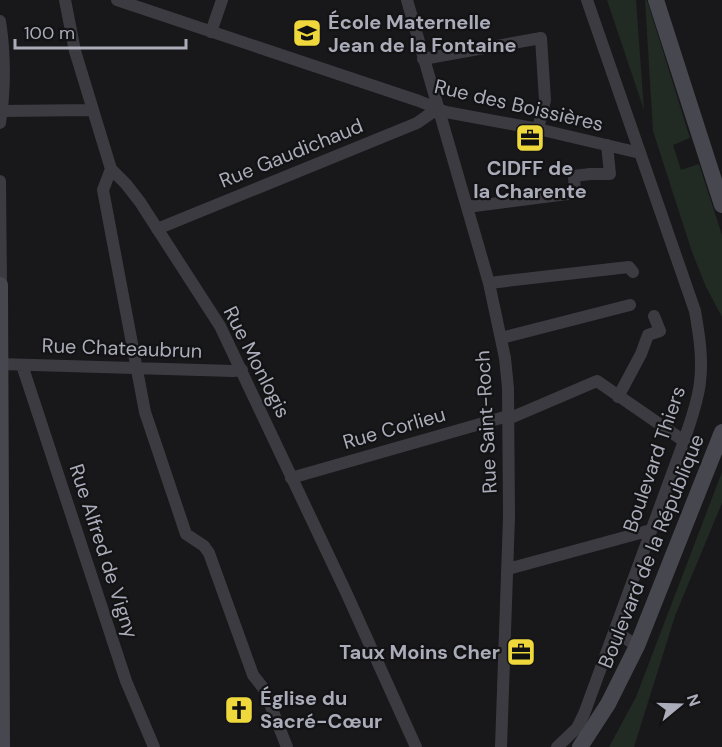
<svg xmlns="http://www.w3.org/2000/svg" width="722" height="747" font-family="'DM Sans',sans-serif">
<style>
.green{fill:#222a24}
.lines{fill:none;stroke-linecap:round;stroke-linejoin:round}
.minor{stroke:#3b3b41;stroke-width:12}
.secondary{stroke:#47474f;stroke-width:16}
.labels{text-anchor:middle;stroke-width:4.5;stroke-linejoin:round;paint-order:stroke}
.poi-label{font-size:20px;font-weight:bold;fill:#aaacb9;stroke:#131315;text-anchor:start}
.street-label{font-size:20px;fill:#aaacb9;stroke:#131315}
</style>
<rect width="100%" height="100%" fill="#18181a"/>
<path class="green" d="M607,0H636L644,110Z
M645,0H647L690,138L673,145L681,170L699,164L722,235V317L706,287L692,252L653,131Z
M722,472V503L675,616L634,747H609L636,697Z"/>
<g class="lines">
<path class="minor" d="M65,0L75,51L111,169L126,184L140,202L220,326L345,590L416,747
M117,0L419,101L446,112L538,129L640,153
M407,0L489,283L505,358L508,388L509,517L501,747
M0,21C5,54 5,91 0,123
M211,32L222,0
M423,59L541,38L545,100L538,129
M3,111L92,110
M111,169L103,190L145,412L186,534L204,546L209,553L253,675L264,689L287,747
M0,181L1,286
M467,207L575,193L574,176L590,174H610L607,145
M157,229L417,123L437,109
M489,283L629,267L633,272
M501,338L630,305
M0,364L233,371L242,370
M22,365L126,681L154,747
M618,397L641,354L648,335L660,331L654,316
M508,419L597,381L684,441
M291,478L508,416
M508,569L651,530
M615,631L637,646
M557,747L577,728L584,714L684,441C690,422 698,402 700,382C703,358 699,334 695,311L587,0"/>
<path class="secondary" d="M656,0L722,205
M0,285L2,747
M580,747L608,704L637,646L722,432"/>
</g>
<defs>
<g id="school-square" transform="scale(1.5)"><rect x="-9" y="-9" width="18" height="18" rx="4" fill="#eed83c" stroke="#131315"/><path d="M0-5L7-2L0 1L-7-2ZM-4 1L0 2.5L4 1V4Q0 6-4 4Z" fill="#111"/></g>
<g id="office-square" transform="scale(1.5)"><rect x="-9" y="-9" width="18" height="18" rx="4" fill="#eed83c" stroke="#131315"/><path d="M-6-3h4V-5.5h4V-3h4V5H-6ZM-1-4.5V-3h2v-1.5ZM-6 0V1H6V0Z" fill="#111"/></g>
<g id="church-square" transform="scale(1.5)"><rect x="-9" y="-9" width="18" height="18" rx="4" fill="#eed83c" stroke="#131315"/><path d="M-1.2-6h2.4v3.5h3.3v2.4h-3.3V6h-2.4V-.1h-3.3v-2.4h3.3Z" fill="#111"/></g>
</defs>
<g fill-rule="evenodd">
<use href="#school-square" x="307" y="33"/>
<use href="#office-square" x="530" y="138"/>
<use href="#office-square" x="521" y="652"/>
<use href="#church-square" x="239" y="710"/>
</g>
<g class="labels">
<g class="poi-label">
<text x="328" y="29">École Maternelle<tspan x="328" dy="23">Jean de la Fontaine</tspan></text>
<text x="530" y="175" text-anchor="middle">CIDFF de<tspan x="530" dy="23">la Charente</tspan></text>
<text x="500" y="659" text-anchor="end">Taux Moins Cher</text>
<text x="260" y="705">Église du<tspan x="260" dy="23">Sacré-Cœur</tspan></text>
</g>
<g class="street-label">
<text transform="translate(519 105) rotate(13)" y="7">Rue des Boissières</text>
<text transform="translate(291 153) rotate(-22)" y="7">Rue Gaudichaud</text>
<text transform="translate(122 348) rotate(2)" y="7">Rue Chateaubrun</text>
<text transform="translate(257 362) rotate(63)" y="7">Rue Monlogis</text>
<text transform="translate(486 422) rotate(-93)" y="7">Rue Saint-Roch</text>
<text transform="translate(394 428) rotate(-16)" y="7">Rue Corlieu</text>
<text transform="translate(654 459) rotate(-71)" y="7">Boulevard Thiers</text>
<text transform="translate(104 551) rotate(72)" y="7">Rue Alfred de Vigny</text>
<text transform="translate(651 551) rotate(-68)" y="7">Boulevard de la République</text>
</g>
</g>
<g transform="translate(680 705) rotate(71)" stroke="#131315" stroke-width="4.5" paint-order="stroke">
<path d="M0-4.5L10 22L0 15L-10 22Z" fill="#aaacb9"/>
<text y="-9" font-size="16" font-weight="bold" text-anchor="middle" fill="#aaacb9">N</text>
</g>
<path d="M15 39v9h171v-9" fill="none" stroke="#aaacb9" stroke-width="3"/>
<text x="24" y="39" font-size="18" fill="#aaacb9" stroke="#131315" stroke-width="4.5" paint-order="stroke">100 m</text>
</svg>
